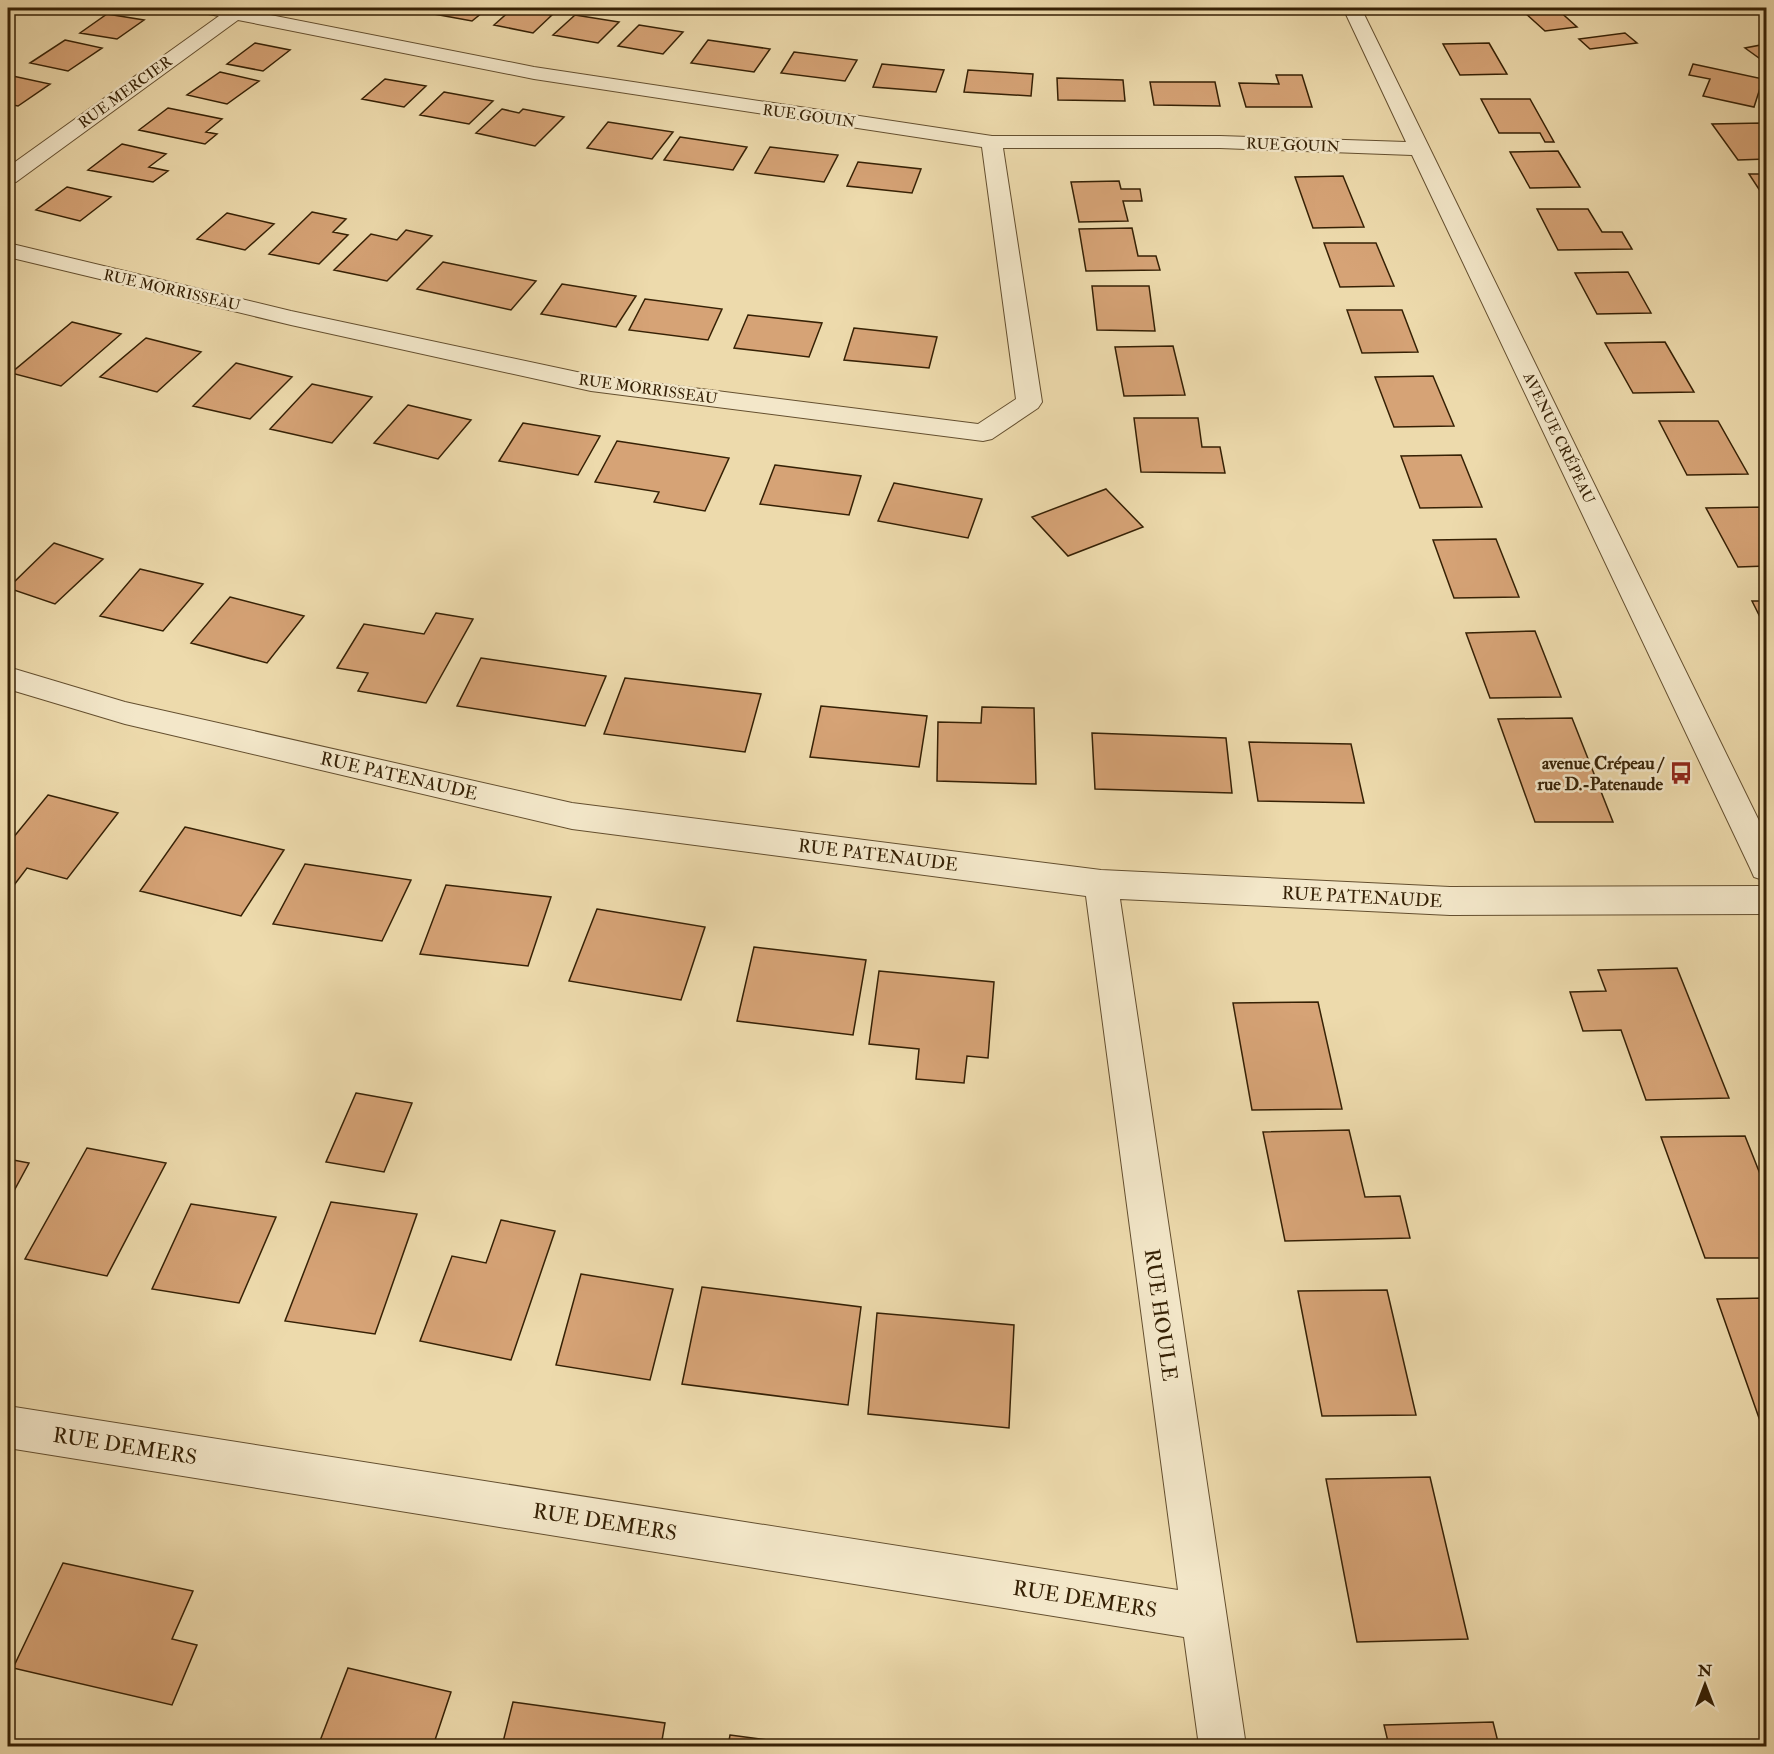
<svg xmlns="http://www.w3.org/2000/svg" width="1774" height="1754" font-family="'IM FELL Double Pica',serif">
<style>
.building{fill:#d6a376;stroke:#362105;stroke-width:1.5}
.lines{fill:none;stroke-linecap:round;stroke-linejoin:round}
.minor-casing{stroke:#644f2f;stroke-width:2}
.path{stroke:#362105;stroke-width:4;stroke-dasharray:1.5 3;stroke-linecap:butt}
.minor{fill:#f3e7c9;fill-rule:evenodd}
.labels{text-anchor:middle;stroke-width:5;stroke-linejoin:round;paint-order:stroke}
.far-street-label{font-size:15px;fill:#362105;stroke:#f3e7c9}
.poi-label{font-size:18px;font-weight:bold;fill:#362105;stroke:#f3e7c9;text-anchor:end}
.street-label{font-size:18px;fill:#362105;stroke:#f3e7c9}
.near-street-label{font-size:21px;fill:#362105;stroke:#f3e7c9}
</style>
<rect width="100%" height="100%" fill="#eddaac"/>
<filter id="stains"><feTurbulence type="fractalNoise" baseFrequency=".00333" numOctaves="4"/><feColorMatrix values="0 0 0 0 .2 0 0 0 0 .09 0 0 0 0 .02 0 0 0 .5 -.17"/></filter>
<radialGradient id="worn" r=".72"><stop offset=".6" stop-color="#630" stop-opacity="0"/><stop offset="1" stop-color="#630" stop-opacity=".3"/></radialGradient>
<path class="building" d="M442,8H488L472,21L434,14Z
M513,8L552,15L533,33L494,25Z
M1556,8L1577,27L1545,31L1524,12Z
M107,14L144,20L117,39L80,33Z
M575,15L619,22L598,43L553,35Z
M639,25L683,32L663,54L618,46Z
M1625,33L1637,43L1590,49L1579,39Z
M65,40L102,48L68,71L30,63Z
M708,40L770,49L754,72L691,63Z
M255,43L290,50L263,71L227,64Z
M1489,43L1507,74L1460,75L1443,44Z
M1766,44V63L1745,48Z
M794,52L857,60L845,81L781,73Z
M882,64L944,70L936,92L873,87Z
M1693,64L1763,79L1754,107L1703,96L1710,79L1689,75Z
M968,70L1033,74L1031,96L964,92Z
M220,72L259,81L227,104L187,95Z
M8,75L50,84L18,106L8,104Z
M1276,75H1302L1312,107H1246L1239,83L1279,84Z
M1057,78L1123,80L1125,101L1058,100Z
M385,79L426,86L404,107L362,99Z
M1150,82H1215L1220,106L1154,105Z
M444,92L493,101L469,124L420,115Z
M1481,99H1530L1554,142H1545L1540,133H1499Z
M168,108L222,119L206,132L217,134L205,144L139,130Z
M502,109L519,113L523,109L564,117L535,146L476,133Z
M608,122L673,132L652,159L587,148Z
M1762,123L1766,129V159L1738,160L1712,124Z
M680,137L747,147L733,170L664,160Z
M122,144L166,154L149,167L168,171L153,182L88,170Z
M770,147L838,155L824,182L755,173Z
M1558,151L1580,187L1530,188L1510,152Z
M858,162L921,169L912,193L847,186Z
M1749,174H1766V200Z
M1343,176L1364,227L1313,228L1295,177Z
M1119,181L1121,189H1140L1142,201H1123L1128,221L1079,222L1071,182Z
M67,187L111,197L80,221L36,210Z
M1537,209H1588L1602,232H1622L1632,249L1558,250Z
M312,212L346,219L333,232L348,235L319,264L269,254Z
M227,213L274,224L245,250L197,239Z
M1132,228L1138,256H1156L1160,270L1086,271L1079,229Z
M406,230L432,236L387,281L334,270L371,234L397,240Z
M1324,243H1376L1394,286L1340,287Z
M443,262L536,281L511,310L417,289Z
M1628,272L1651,313L1597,314L1575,273Z
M562,284L636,296L616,327L541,314Z
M1092,286H1149L1155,331L1097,330Z
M645,299L722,309L708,340L629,330Z
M1347,310H1402L1418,352L1362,353Z
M748,315L822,323L809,357L734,348Z
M72,322L121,334L61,386L11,373Z
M854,328L937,337L929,368L844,360Z
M146,338L201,352L157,392L100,377Z
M1665,342L1694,392L1633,393L1605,343Z
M1173,346L1185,395L1124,396L1115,347Z
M236,363L292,377L250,419L193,406Z
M1433,376L1454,426L1394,427L1375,377Z
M312,384L372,397L332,443L270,429Z
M408,405L471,420L438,459L374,443Z
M1134,418H1198L1202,447H1220L1225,473L1141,472Z
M1659,421H1718L1748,474L1687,475Z
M523,423L600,436L578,475L499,461Z
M617,441L729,458L705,511L654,502L659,492L595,482Z
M1461,455L1482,507L1420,508L1401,456Z
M775,465L861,476L849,515L760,504Z
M894,483L982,499L968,538L878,521Z
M1106,489L1143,527L1068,556L1032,517Z
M1766,507V566L1738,567L1706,508Z
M1496,539L1519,597L1454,598L1433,540Z
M54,543L103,559L55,604L8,588Z
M140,569L203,584L163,631L100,616Z
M230,597L304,616L267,663L191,643Z
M1752,601H1766V629Z
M436,613L473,619L426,703L358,691L368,673L337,668L364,624L424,634Z
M1535,631L1561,697L1490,698L1466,633Z
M481,658L606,676L585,726L457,706Z
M625,678L761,694L745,752L604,734Z
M821,706L927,716L919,767L810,757Z
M982,707L1034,708L1036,784L937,781L938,722L981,723Z
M1572,718L1613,822H1535L1498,719Z
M1092,733L1226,738L1232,793L1095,789Z
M1249,742L1351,744L1364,803L1258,801Z
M48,795L118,813L67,879L27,868L8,893V844Z
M185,827L284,850L241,916L140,891Z
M305,864L411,880L382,941L273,924Z
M446,885L551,897L528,966L420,954Z
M597,909L705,927L681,1000L569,981Z
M754,947L866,960L853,1035L737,1021Z
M1677,968L1729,1098L1646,1100L1621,1030L1583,1031L1570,992L1606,991L1598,970Z
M879,971L994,982L988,1058L967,1056L964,1083L916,1079L919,1049L869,1044Z
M1318,1002L1342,1109L1252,1110L1233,1003Z
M356,1093L412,1103L384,1172L326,1162Z
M1349,1130L1365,1197L1400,1196L1410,1238L1285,1241L1263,1132Z
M1745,1136L1766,1189V1258H1705L1661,1137Z
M87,1148L166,1163L107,1276L25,1259Z
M8,1159L29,1163L8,1202Z
M331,1202L417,1214L375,1334L285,1321Z
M191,1204L276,1217L239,1303L152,1289Z
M501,1220L555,1231L511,1360L420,1341L452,1256L486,1263Z
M581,1274L673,1289L650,1380L556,1365Z
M702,1287L861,1307L848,1405L682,1384Z
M1387,1290L1416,1415L1322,1416L1298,1291Z
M1766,1298V1435H1765L1717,1299Z
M877,1313L1014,1325L1009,1428L868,1414Z
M1430,1477L1468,1639L1357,1642L1326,1479Z
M63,1563L193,1591L172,1639L197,1645L172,1705L13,1668Z
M348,1668L451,1692L433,1746H318Z
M513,1702L665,1723L661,1746H502Z
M1493,1722L1499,1746H1389L1384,1725Z
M730,1735L814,1746H728Z"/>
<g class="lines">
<g class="minor-casing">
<path id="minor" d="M196,8H252L250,11L534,67L992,136H1220L1406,142L1343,8H1361L1766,835V881L1754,877L1750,868L1412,155L1220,148H1003L1042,402L1038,408L992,439L983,441L591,391L291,325L8,257V243L291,311L591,375L978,424L1016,399L982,147L534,79L238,20L16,182L8,183V167L219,16L198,12Z
M8,667L125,702L572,803L1101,870L1450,887L1766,886V914L1450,915L1120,899L1246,1746H1199L1184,1637L8,1448V1406L1178,1590L1086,896L572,829L125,724L8,689Z"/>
</g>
<path class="path" d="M1761,976L1766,981"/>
<use href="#minor" class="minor"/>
</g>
<defs>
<g id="bus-bare" transform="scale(1.8)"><path d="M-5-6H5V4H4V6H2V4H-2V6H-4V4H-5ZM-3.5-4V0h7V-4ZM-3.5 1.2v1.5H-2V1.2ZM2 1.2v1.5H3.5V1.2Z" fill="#8f2418" stroke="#f3e7c9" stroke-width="2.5" paint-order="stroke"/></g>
</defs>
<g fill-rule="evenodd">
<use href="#bus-bare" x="1681" y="773"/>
</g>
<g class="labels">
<g class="far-street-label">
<text transform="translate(125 92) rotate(-36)" y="5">RUE MERCIER</text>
<text transform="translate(809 116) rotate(8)" y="5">RUE GOUIN</text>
<text transform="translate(1293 145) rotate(2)" y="5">RUE GOUIN</text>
<text transform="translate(172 290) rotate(13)" y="5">RUE MORRISSEAU</text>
<text transform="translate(648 389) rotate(8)" y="5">RUE MORRISSEAU</text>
<text transform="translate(1559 438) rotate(64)" y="5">AVENUE CRÉPEAU</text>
</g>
<g class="poi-label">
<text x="1663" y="769">avenue Crépeau /<tspan x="1663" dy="21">rue D.-Patenaude</tspan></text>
</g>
<g class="street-label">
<text transform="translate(399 776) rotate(13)" y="6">RUE PATENAUDE</text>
<text transform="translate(878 855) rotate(7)" y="6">RUE PATENAUDE</text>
<text transform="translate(1362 897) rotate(3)" y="6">RUE PATENAUDE</text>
</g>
<g class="near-street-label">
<text transform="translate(1161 1315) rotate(82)" y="7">RUE HOULE</text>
<text transform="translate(125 1446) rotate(9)" y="7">RUE DEMERS</text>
<text transform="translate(605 1522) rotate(9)" y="7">RUE DEMERS</text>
<text transform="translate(1085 1599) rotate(9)" y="7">RUE DEMERS</text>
</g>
</g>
<rect width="1774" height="1754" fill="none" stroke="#eddaac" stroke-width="30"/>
<rect x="9" y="9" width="1756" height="1736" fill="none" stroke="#362105" stroke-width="3"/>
<rect x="15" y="15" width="1744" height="1724" fill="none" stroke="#362105" stroke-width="1.5"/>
<g transform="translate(1705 1685)" stroke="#f3e7c9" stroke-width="4.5" paint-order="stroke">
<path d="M0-4.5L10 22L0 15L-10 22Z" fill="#362105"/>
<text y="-9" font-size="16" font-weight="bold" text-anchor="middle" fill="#362105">N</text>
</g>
<rect width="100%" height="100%" filter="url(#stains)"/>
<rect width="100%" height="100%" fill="url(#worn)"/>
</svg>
